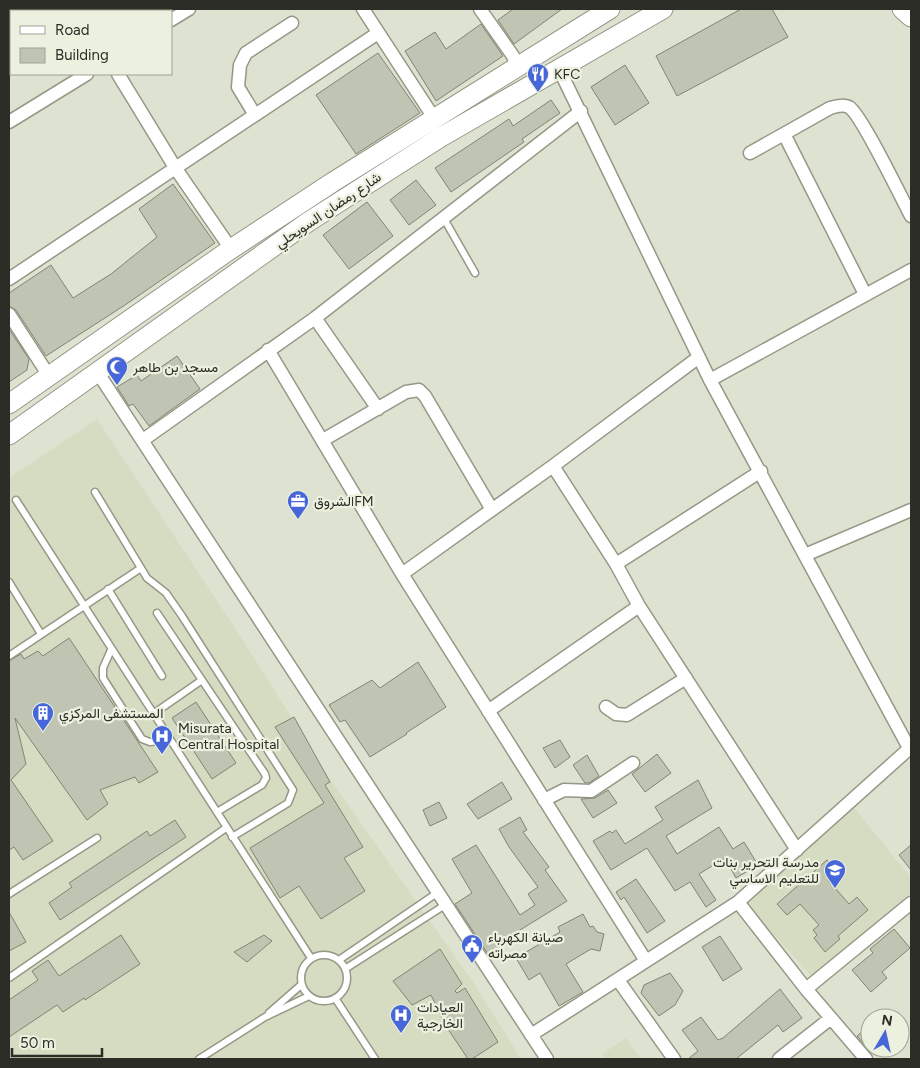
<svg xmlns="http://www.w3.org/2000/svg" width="920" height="1068" font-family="Figtree,Vazirmatn,sans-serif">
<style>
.built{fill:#d5dcc2}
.building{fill:#c0c5b3;stroke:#808473}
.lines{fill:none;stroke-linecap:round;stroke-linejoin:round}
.service-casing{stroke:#949887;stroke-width:9}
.minor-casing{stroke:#949887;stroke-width:15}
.primary-casing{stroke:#949887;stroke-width:21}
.service{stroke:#fff;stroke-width:6}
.minor{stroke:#fff;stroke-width:12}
.primary{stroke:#fff;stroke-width:19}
.labels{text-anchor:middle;stroke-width:4.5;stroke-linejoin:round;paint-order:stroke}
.poi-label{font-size:14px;fill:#2b2d26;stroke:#ecf0de;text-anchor:start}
.street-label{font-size:14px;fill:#2b2d26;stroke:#ecf0de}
</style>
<rect width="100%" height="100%" fill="#dee3d1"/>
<path class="built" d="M97,419L237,631L334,785L473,982L521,1059H9V478Z
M852,805L911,878V899L814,979L744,901Z
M626,1038L641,1059H606L602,1054Z"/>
<path class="building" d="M513,9H562L514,44L498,20Z
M741,9H772L788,37L677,96L656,56Z
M481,24L503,56L436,101L405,51L435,32L446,49Z
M378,53L420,113L356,154L316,95Z
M625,65L649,103L615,125L591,87Z
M551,100L560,113L522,139L524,142L451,192L435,168L509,119L513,126Z
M416,180L436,205L409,225L390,200Z
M173,184L215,243L125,305L46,356L16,310L9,306V293L51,265L73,298L111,274L157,237L139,209Z
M367,202L393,236L349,269L323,235Z
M9,329L29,359L27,370L9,382Z
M177,356L200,389L149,426L133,404L129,406L117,387L137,375L141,381Z
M69,638L158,772L139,783L135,777L100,790L108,804L87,820L15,718L26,764L11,780L53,841L23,860L14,847L9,850V661L21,654L24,659L38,651L43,656Z
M418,662L446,707L406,733L407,734L370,757L345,720L340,722L329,705L372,680L380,688Z
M196,702L236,763L212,779L172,718Z
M294,717L330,782L325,785L363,847L344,858L365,891L321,919L299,886L280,898L250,848L324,803L275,727Z
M560,740L570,757L555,768L543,748Z
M657,754L671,773L645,792L632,774Z
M587,755L599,776L589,783H585L573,765Z
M698,780L712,808L666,836L677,854L719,827L733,849L744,842L758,865L736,878L725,858L699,874L716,900L706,907L690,882L675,891L647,848L611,870L593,841L610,831L612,833L616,830L625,844L663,820L655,807Z
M502,782L512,799L478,819L467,804Z
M608,790L617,803L593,818L581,799L595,798Z
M439,802L447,818L430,826L423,810Z
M520,817L527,830L523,832L549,867L545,870L567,901L512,935L490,957L455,904L472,893L452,859L476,845L520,915L535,905L528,894L538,887L509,847L499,829Z
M175,820L186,837L60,920L49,903L72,887L69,883L147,831L150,836Z
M911,845V870L899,855Z
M827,860L837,872L828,880L849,904L857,897L868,910L838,936L840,939L825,952L814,938L817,935L813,930L819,925L800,904L787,915L777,904Z
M636,879L665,921L647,933L624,897L621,900L616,892Z
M9,912L26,942L9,951Z
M583,914L590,927L593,926L597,932L604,934L600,951L591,949L566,964L583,992L559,1006L540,973L529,980L516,958L560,932L558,927Z
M894,929L910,948L882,972L887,978L871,992L852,970L873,953L870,949Z
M121,935L140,964L85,1000L84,998L63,1012L57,1005L9,1037V1000L38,980L32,971L48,960L59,976Z
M264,935L272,941L247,962L234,952Z
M720,936L742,969L723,981L702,947Z
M440,949L462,984L455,991L457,993L465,988L498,1042L472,1059H468L446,1026L431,995L412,1005L393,981Z
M670,973L683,991L675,1005L659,1016L641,993L644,985Z
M780,989L802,1018L783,1032L778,1025L736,1059H688L698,1051L682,1030L701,1017L718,1040L723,1038Z
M870,1025V1051L857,1036Z"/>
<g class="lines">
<g class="service-casing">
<path id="service" d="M443,217L475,273
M95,492L147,578L166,593L182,616L293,790L288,803L232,837
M16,500L311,958
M9,582L41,634
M108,589L162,676
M157,613L265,774L266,778L262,785L217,812
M111,650L103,668V678L142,739L150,742L170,740
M9,656L141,568
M153,714L202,680
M9,894L97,838
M301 978a23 23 0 1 1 46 0a23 23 0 1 1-46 0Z
M339,960L437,893
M345,969L445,905
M9,978L226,828
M335,998L375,1059
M269,1013L301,985
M199,1059L265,1017L309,996"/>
</g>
<g class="minor-casing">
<path id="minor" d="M75,9L77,11
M363,9L434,118
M480,9L513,56L516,65
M171,20L189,9
M559,69L710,380L909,748
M118,74L176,169L231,249
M255,115L238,87L240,65L246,53L292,23
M9,122L87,74
M784,134L865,294
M750,153L830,108C836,106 843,104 849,107C861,114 902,199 911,216
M9,279L378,33
M9,314L49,376
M315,318L378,409
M268,350L402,574L646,961
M98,373L547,1059
M710,380L911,270
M143,440L315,318L581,111
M323,440L406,392L419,390L425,396L491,508
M553,466L616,564L639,606L797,850
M805,555L911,510
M616,564L761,471
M402,574L553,466L699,357
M606,707L616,714L627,715L686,678
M488,711L639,606
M544,800L564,790L591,791L633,763
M738,902L806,989L866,1059
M618,980L674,1059
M806,989L911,903
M531,1035L738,902L911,747
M779,1059L831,1018"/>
</g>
<g class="primary-casing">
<path id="primary" d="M902,9L911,17
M9,404L231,249L333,182L610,9
M9,435L308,222L441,137L663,9"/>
</g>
<use href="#service" class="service"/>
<use href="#minor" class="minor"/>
<use href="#primary" class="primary"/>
</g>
<defs>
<g id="restaurant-pin" transform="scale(1.125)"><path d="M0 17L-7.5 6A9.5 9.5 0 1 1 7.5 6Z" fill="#4766d9" stroke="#ecf0de"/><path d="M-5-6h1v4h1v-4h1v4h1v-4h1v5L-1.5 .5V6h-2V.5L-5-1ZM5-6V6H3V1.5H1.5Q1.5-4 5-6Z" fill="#fff"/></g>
<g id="mosque-pin" transform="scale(1.125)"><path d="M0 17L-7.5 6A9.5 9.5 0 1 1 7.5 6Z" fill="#4766d9" stroke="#ecf0de"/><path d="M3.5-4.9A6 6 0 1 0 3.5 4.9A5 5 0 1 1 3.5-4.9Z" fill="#fff"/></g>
<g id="office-pin" transform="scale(1.125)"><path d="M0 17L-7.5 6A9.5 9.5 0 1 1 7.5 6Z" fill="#4766d9" stroke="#ecf0de"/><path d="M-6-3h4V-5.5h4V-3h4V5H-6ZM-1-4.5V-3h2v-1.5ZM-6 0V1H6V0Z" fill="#fff"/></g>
<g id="building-pin" transform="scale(1.125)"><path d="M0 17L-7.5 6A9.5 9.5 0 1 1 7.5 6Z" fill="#4766d9" stroke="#ecf0de"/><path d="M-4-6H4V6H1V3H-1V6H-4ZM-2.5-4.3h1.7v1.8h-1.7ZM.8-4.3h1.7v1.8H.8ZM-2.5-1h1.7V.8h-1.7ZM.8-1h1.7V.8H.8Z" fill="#fff"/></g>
<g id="hospital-pin" transform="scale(1.125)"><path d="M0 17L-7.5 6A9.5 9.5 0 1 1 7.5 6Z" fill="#4766d9" stroke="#ecf0de"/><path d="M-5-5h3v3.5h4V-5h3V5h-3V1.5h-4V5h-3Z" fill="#fff"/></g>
<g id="school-pin" transform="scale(1.125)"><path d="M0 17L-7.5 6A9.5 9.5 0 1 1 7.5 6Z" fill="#4766d9" stroke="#ecf0de"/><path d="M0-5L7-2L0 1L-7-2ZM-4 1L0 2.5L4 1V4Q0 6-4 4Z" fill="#fff"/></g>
<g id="civic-pin" transform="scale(1.125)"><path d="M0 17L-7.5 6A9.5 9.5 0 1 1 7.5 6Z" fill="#4766d9" stroke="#ecf0de"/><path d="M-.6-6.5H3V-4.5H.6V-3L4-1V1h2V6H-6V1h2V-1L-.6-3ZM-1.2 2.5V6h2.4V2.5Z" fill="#fff"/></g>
</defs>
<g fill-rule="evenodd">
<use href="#restaurant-pin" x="538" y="74"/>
<use href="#mosque-pin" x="117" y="367"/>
<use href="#office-pin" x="298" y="501"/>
<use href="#building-pin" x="43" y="713"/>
<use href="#hospital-pin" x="162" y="736"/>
<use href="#school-pin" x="835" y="870"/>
<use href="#civic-pin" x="472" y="945"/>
<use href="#hospital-pin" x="401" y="1015"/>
</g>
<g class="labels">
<g class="poi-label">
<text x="554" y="79">KFC</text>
<text x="133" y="372">مسجد بن طاهر</text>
<text x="314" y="506">الشروقFM</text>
<text x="59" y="718">المستشفى المركزي</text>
<text x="178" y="733">Misurata<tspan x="178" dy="16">Central Hospital</tspan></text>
<text x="819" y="867" text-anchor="end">مدرسة التحرير بنات<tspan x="819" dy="16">للتعليم الاساسي</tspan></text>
<text x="488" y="942">صيانة الكهرباء<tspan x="488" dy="16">مصراته</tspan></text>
<text x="417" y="1012">العيادات<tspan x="417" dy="16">الخارجية</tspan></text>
</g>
<g class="street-label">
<text transform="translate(328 210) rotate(-34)" y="5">شارع رمضان السويحلي</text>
</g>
</g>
<rect width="920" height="1068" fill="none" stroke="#2b2d26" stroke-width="20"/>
<rect x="10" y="10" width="162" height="65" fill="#ecf0de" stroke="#9fa294"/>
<rect x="20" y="26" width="25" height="8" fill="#ffffff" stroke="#9fa294"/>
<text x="55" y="35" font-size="15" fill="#2b2d26">Road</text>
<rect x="20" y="48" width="25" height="15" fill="#c0c5b3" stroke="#9fa294"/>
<text x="55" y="60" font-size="15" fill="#2b2d26">Building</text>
<g transform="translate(885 1033) rotate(9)"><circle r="24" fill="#ecf0de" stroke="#9fa294"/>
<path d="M0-4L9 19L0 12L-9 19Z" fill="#4766d9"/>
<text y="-8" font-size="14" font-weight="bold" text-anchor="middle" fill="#2b2d26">N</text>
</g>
<path d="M12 1048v8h90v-8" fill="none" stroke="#2b2d26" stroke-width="2.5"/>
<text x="20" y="1048" font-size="15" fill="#2b2d26" stroke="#ecf0de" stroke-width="4" paint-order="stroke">50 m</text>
</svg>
